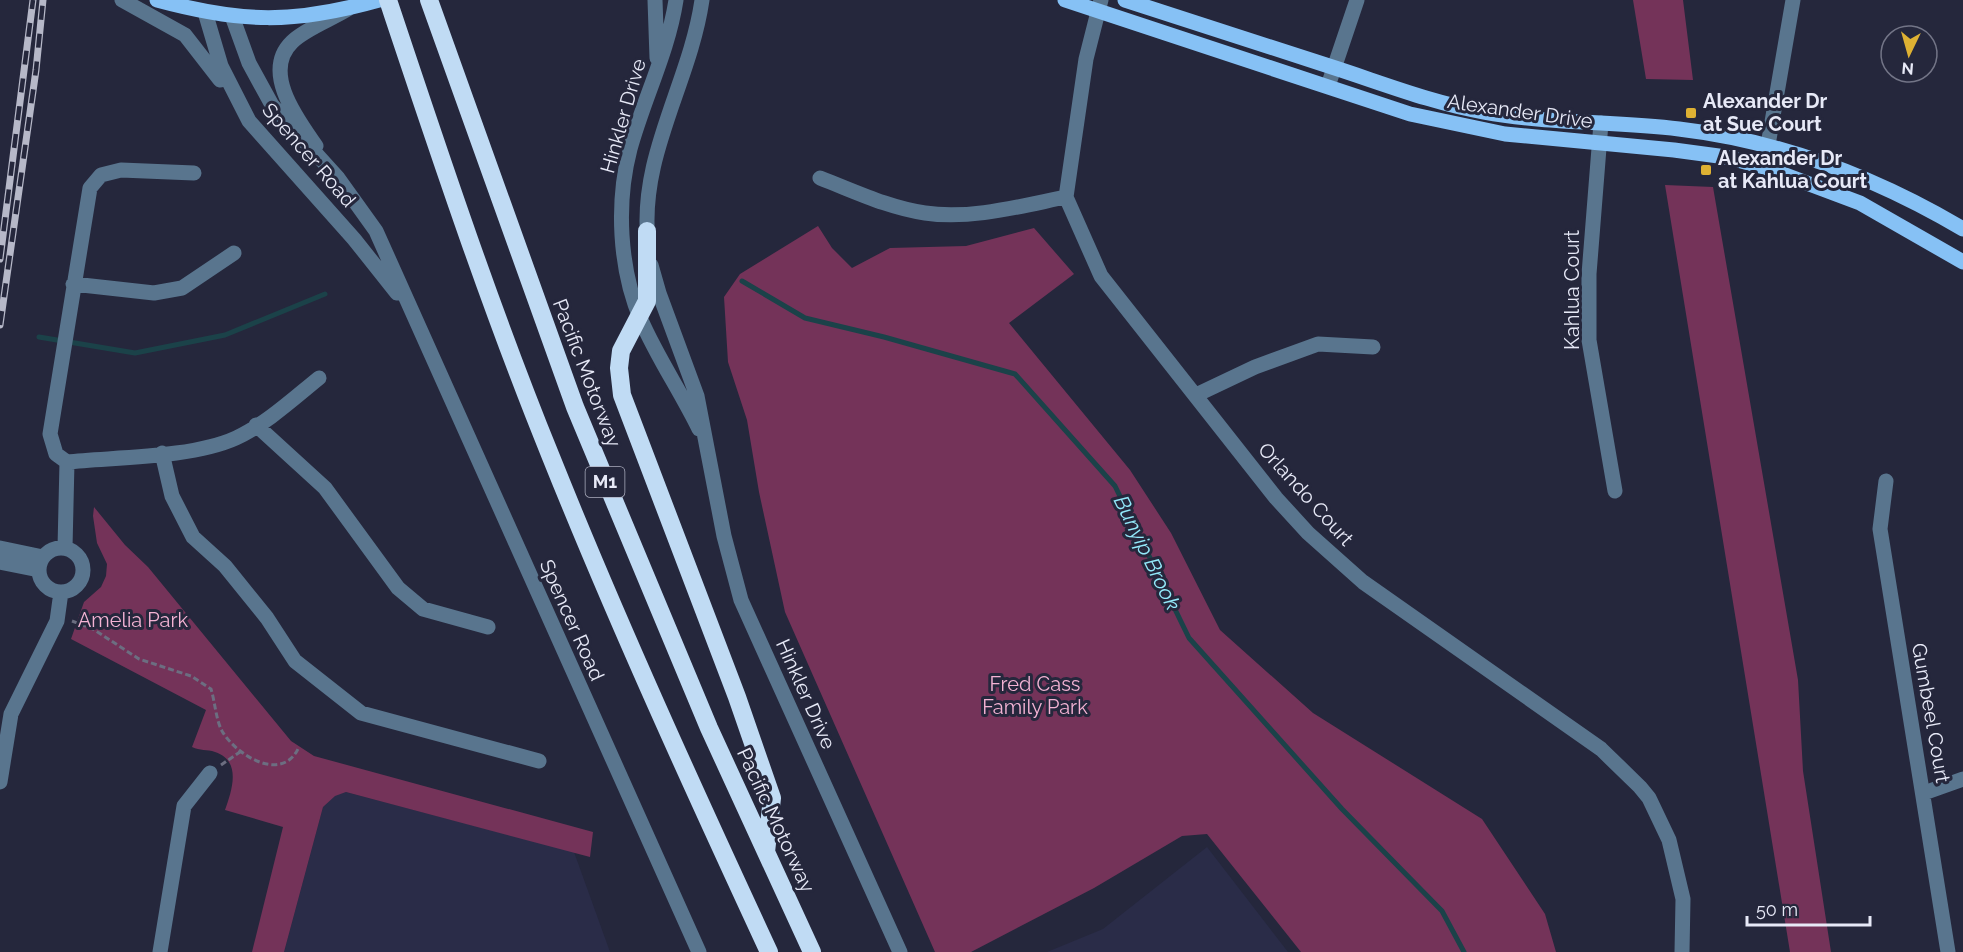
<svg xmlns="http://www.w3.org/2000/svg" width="1963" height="952" font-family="Raleway,sans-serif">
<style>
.built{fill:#2a2c48}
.green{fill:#743359}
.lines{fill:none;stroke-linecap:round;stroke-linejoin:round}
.stream{stroke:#1b4249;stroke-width:5}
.path{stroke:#6c6e81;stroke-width:3;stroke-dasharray:6 3;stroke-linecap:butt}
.minor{stroke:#59758e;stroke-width:15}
.major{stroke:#86c1f5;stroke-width:15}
.highway{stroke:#c0dbf4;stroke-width:18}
.rail-casing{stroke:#b6b8c8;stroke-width:7}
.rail{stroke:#25273c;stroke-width:4.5;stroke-dasharray:14;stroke-linecap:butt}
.poi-dot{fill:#deb133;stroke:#25273c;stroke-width:2}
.labels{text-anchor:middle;stroke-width:6;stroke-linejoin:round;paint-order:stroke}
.shield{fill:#25273c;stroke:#adafbf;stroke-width:1.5}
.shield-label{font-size:18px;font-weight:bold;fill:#e7e9f7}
.poi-label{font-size:20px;font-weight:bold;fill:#e7e9f7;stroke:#25273c;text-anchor:start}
.street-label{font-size:20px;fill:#e7e9f7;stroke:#25273c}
.park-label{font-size:20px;fill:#f4b3d4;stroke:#25273c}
.water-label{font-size:21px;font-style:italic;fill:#94eafb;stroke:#25273c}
</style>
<rect width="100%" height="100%" fill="#25273c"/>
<path class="built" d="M346,792L574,852L610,952H284L323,807L335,795Z
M1207,847L1288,952H1047L1103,929Z"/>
<path class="green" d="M1633,0H1683L1693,80L1646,79Z
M1665,185L1713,187L1798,680L1803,771L1831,952H1790Z
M818,226L832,248L852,268L890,248L966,246L1034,228L1074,274L1009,323L1130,470L1171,533L1220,630L1313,713L1482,819L1545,914L1556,952H1301L1207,834L1182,836L1094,888L971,952H935L785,612L759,492L747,420L728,362L724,297L740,274Z
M94,507L125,545L148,567L291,741L314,756L593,832L590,857L346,792L335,796L323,807L284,952H252L283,827L225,810C232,790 242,761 215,752C207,749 200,751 192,747L206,710L71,639L84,602L101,587L106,576L107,564L97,543L93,516Z"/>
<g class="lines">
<path class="stream" d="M742,281L805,318L884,337L1015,374L1115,486L1189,638L1342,809L1442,911L1464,952
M39,337L135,353L225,335L325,294"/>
<path class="path" d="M72,621L93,629L139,659L191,676L211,689C215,702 216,720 222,731C236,755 281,783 298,749
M221,765L240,752"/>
<path class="minor" d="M122,0L185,35L220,80
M655,0L657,58
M676,0C668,52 644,98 630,149C616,203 619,268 641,320C657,357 681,392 699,429
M1101,0L1086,59L1066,197L1101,276L1276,498L1308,533L1363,582L1601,749L1640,787L1649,798L1669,840L1683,899L1682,952
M205,12L221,66L249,121L354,239L397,293
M232,16L249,63L272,105L338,178L376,231L699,952
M1328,86L1357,0
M1601,123L1589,274V340L1615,491
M1768,145L1793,0
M316,146C298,120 261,72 292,42C305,29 332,19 348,9
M194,173L121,170L101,175L90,188L50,434L56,454L67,462C116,457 192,458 236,438C266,424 293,399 319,378
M820,178C854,191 889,208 925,213C970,220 1021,206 1066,197
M648,241C639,155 690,83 702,0
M651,265L659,293L697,396L724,536L741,600L900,952
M73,284L154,293L182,288L234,253
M1196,395L1255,367L1318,344L1373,347
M256,425L325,488L398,588L423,609L488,627
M162,453L172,496L193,537L225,566L267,618L295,661L361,713L539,761
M1886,481L1880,529L1948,952
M39 570a22 22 0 1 1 44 0a22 22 0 1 1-44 0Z
M0,548L43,557
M65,548L67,462
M0,562L39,570
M0,782L11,714L57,621L61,592
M1924,793L1963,779
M160,952L184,806L210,773"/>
<path class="major" d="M157,0C242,23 294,24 379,0
M1065,0L1410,114L1505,134L1674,150L1726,157L1764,167L1860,203L1963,262
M1125,0C1194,22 1263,44 1332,67C1382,83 1432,103 1484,112C1548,124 1614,121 1679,129C1781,141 1875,177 1963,229"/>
<path class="highway" d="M388,0C439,153 490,307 551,457C618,624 693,788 769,952
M429,0L575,407L709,728L812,952
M647,231V301L621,351L619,368L622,395L737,697L772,798L766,852"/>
<g class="rail-casing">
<path id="rail" d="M0,259L33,0
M0,325L36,70L43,0"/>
</g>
<use href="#rail" class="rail"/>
</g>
<g class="poi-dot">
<rect x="1685" y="107" width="12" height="12" rx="3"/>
<rect x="1700" y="164" width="12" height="12" rx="3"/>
</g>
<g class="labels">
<rect class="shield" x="585.5" y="467" width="39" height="30" rx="4.5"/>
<g class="shield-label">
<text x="605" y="488">M1</text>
</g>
<g class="poi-label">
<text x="1703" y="108">Alexander Dr<tspan x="1703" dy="23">at Sue Court</tspan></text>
<text x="1718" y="165">Alexander Dr<tspan x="1718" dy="23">at Kahlua Court</tspan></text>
</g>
<g class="street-label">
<text transform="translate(1520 111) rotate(8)" y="7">Alexander Drive</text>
<text transform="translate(623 116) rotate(-74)" y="7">Hinkler Drive</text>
<text transform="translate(309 155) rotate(49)" y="7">Spencer Road</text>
<text transform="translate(1572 290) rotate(-90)" y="7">Kahlua Court</text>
<text transform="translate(587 373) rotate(69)" y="7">Pacific Motorway</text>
<text transform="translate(1306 494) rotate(48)" y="7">Orlando Court</text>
<text transform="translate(572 620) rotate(66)" y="7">Spencer Road</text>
<text transform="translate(806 694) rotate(66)" y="7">Hinkler Drive</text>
<text transform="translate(1931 713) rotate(80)" y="7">Gumbeel Court</text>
<text transform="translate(776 820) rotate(65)" y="7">Pacific Motorway</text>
</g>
<g class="park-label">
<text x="133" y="627">Amelia Park</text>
<text x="1035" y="691">Fred Cass<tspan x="1035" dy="23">Family Park</tspan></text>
</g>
<g class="water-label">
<text transform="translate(1147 553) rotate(64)" y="7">Bunyip Brook</text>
</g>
</g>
<g transform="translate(1909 54) rotate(185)"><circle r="28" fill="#25273c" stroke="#737587" stroke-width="1.5"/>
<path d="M0-4.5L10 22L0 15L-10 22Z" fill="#deb133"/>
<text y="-9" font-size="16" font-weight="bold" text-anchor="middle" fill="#e7e9f7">N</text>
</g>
<path d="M1747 916v9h123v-9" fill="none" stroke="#e7e9f7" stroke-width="3"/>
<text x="1756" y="916" font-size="18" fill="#e7e9f7" stroke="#25273c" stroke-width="4.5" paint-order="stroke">50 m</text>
</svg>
